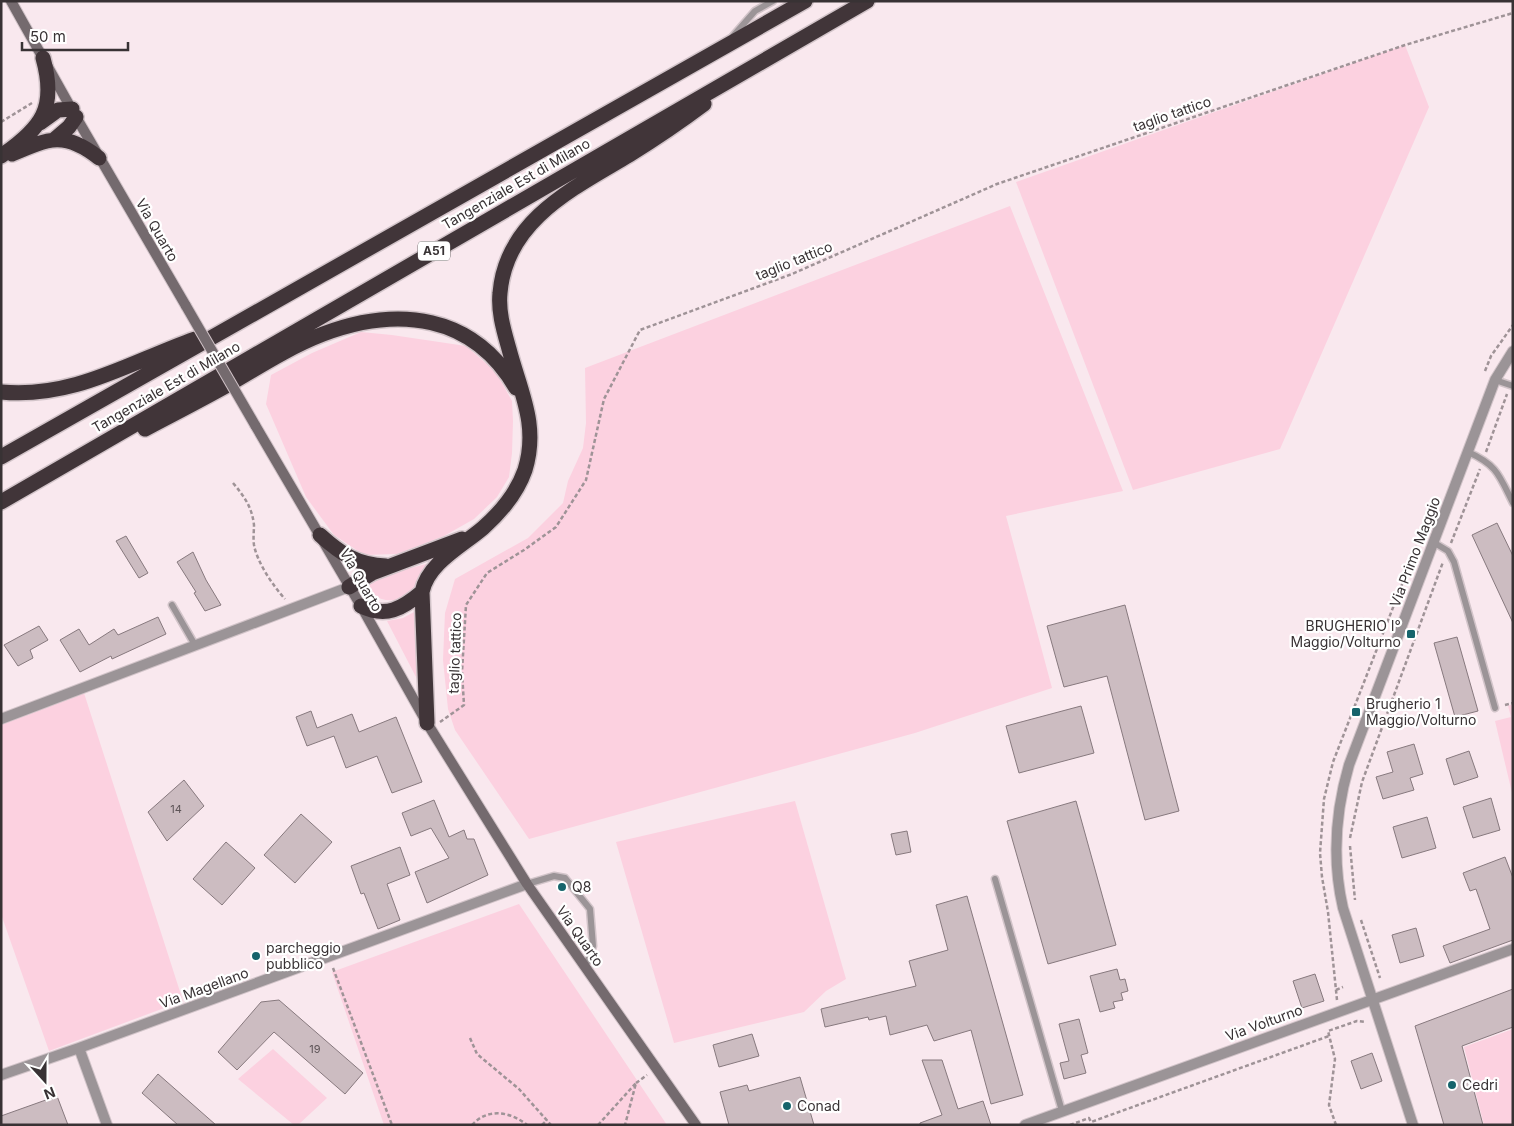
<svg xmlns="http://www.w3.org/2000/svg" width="1514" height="1126" font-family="Inter,sans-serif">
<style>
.green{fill:#fcd1e0}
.building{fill:#ccbcc1;stroke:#87797e}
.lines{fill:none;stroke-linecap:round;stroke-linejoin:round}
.lane-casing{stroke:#d2c4c9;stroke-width:9}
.street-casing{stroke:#d2c4c9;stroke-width:12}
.secondary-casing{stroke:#d2c4c9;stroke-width:12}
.highway-casing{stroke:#d2c4c9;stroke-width:18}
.path{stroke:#9f9397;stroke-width:2.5;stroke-dasharray:4 2.5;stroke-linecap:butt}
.lane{stroke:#9b9497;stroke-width:6}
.street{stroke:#9b9497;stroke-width:10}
.secondary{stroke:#746a6e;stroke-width:10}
.highway{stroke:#413539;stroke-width:15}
.secondary-bridge-casing{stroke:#d2c4c9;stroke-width:12;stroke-linecap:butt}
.secondary-bridge{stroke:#746a6e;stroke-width:10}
.poi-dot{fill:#16646c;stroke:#fff;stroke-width:2}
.labels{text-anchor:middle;stroke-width:4.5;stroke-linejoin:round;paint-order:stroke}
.number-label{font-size:11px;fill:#5d5457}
.shield{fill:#fff;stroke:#747071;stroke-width:1}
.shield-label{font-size:12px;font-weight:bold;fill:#383234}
.street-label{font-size:14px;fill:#383234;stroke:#fff}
.poi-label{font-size:14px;fill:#383234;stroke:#fff;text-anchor:start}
</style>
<rect width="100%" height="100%" fill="#f9e8ee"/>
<path class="green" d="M1405,45L1429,107L1280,449L1133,490L1016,182Z
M1010,206L1123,491L1006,516L1052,688L915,733L529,839L455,730L448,709L443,660L445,613L455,579L528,538L563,503L568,481L583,448L586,423L585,368Z
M361,332L392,335L466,346L496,372L512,401L513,421L512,453L509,477L497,497L474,519L444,536L397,554L364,555L334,535L306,497L266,404L271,375L312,353Z
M426,564L430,566C426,572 423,580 418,587C407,601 386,605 372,594L369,588L371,581L392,573Z
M414,612L418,660L417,679L387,621L403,618Z
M84,693L183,1001L49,1051L1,914V724Z
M1513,704V797L1495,721L1511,717L1508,706Z
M795,801L846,979L826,991L804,1012L674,1043L616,842Z
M519,904L667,1125H384L332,972Z
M1513,1029V1125H1484L1464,1047Z
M273,1049L327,1098L298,1125H294L238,1079Z"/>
<path class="building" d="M1497,523L1513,556V623L1472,535Z
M126,536L148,573L139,578L116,541Z
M193,552L206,580L221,605L205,611L194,593L196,592L177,562Z
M1125,605L1179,811L1145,820L1107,676L1064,687L1047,626Z
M158,617L166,634L112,659L111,656L80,672L60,640L79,629L89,645L114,629L118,635Z
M39,626L48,640L30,650L33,658L18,666L4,645Z
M1457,637L1478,711L1455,717L1434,643Z
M1081,706L1094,753L1019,773L1006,726Z
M311,711L317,728L352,714L359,732L396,717L422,782L392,793L377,756L346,768L334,736L307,746L296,717Z
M1414,744L1423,774L1410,778L1414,790L1383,799L1376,777L1393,772L1387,752Z
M1469,751L1478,777L1454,785L1446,759Z
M184,780L204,806L167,841L148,812Z
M1491,798L1500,830L1473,838L1463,807Z
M434,800L449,837L464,830L467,839H474L488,875L427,903L415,872L449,858L431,828L411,836L402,813Z
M1076,801L1116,945L1048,964L1007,821Z
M301,814L332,842L295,883L264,855Z
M1427,817L1436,848L1402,858L1393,827Z
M907,831L911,852L896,855L891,834Z
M226,842L255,868L222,905L193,879Z
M400,847L410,875L387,884L400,920L378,929L364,893L361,894L351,866Z
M1505,857L1513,878V940L1450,963L1443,946L1490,929L1476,889L1470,891L1463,873Z
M967,896L1023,1095L991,1104L971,1030L934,1041L927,1025L890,1035L886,1016L869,1020L868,1017L825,1027L821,1009L916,986L909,961L948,950L936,905Z
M1416,928L1424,956L1400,963L1392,935Z
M1117,969L1120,980L1125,979L1128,991L1121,993L1123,1000L1113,1002L1115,1008L1100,1012L1090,976Z
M1315,974L1324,1001L1302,1008L1293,981Z
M1513,989V1027L1462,1046L1483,1125H1444L1415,1026Z
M279,1000L363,1073L345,1094L274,1032L237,1070L218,1052L261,1002Z
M1079,1019L1088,1053L1081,1055L1086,1073L1064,1079L1060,1063L1069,1061L1059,1024Z
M752,1034L759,1056L719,1067L713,1045Z
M1372,1053L1382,1081L1361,1089L1351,1061Z
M922,1060H942L958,1109L983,1101L991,1125H920V1123L942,1115Z
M158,1074L216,1125H178L142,1093Z
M800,1077L814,1125H729L720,1092L747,1085L749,1091Z
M57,1096L68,1125H1V1116Z"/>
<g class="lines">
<g class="lane-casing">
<path id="lane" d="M733,36L755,11L773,1
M1495,380L1513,386
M1468,452C1497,465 1499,475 1513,503
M1433,542L1448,551L1454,562L1495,708
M172,605L195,645
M995,879L1062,1111
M527,884L554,876L565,878L590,909L593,946L585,968"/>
</g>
<g class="street-casing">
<path id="street" d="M1,719L349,587
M79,1048L107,1125
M1,1075L79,1048L527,884
M1025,1125L1513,949
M1413,1125L1343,908C1332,860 1335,813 1349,765L1495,380L1513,351"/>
</g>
<g class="secondary-casing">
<path id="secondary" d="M11,1L76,117L186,306
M255,425L361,606L427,723L527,884L696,1125"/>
</g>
<g class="highway-casing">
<path id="highway" d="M40,123L58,110L72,109
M55,139L69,127L76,117
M12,154C49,138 65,131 99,158
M1,156C42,128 57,108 43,58
M1,392C73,399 130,362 195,339
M145,429C172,415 199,401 226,386C257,368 289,347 323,334C398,306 473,314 516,388
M1,457L805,1
M1,502L867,1
M320,535C341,554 357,565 386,566
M349,587L372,573L462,539
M361,606C386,618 402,609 422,592
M427,723L422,592C428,563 462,546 483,528C501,512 517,493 525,470C539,425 520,391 509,349C504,331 498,312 500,293C506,220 574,188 629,155C655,139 680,122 704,104"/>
</g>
<path class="path" d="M1,122L32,103
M1485,371L1491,356L1513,325
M1486,452L1507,394
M233,483C244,496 252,507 254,525C254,531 253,538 254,545C257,562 273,586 285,599
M1451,543L1480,469
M1505,705L1513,703
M440,722L464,705L462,672L466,605L487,573L524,550L556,527L586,480L604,399L640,330L792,274L997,184L1405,45L1513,13
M1350,838L1362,782L1443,562
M1350,846L1355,900
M1361,920L1380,978
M333,968L392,1125
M1336,990L1343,987
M1337,1000L1328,912L1322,877L1320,853L1324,799L1333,762L1434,502
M470,1038L477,1054L519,1089L551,1125
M636,1083L647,1075
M472,1125C487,1108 510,1111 527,1125
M542,1125L547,1120
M598,1125L636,1083L625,1125
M1070,1125L1089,1118L1091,1122L1329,1036
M1336,1125L1329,1105L1335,1059L1328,1031L1357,1021L1366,1022"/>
<use href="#lane" class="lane"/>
<use href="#street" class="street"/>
<use href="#secondary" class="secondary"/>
<use href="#highway" class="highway"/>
<g class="secondary-bridge-casing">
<path id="secondary-bridge" d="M186,306L255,425"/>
</g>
<use href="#secondary-bridge" class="secondary-bridge"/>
</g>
<g class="poi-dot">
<rect x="1406" y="629" width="10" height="10" rx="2.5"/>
<rect x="1351" y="707" width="10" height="10" rx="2.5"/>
<circle cx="562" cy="887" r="5"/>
<circle cx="256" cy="956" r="5"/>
<circle cx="1452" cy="1085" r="5"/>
<circle cx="787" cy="1106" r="5"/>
</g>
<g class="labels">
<g class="number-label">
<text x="176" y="813">14</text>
<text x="315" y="1053">19</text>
</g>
<rect class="shield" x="418" y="241.5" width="32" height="19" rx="4"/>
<g class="shield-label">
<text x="434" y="255">A51</text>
</g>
<g class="street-label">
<text transform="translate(1172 114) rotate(-19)" y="5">taglio tattico</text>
<text transform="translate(516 184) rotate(-30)" y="5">Tangenziale Est di Milano</text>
<text transform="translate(157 230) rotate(60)" y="5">Via Quarto</text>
<text transform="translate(794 261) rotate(-22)" y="5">taglio tattico</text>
<text transform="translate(166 387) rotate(-30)" y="5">Tangenziale Est di Milano</text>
<text transform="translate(1415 552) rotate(-69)" y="5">Via Primo Maggio</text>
<text transform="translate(361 580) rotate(60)" y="5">Via Quarto</text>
<text transform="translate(455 653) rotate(-88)" y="5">taglio tattico</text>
<text transform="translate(580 936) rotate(55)" y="5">Via Quarto</text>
<text transform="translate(204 988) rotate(-20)" y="5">Via Magellano</text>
<text transform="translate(1264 1023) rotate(-20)" y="5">Via Volturno</text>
</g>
<g class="poi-label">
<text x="1401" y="631" text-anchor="end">BRUGHERIO I°<tspan x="1401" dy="16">Maggio/Volturno</tspan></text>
<text x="1366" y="709">Brugherio 1<tspan x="1366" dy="16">Maggio/Volturno</tspan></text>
<text x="572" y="892">Q8</text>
<text x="266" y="953">parcheggio<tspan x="266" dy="16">pubblico</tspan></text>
<text x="1462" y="1090">Cedri</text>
<text x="797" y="1111">Conad</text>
</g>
</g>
<rect width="1514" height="1126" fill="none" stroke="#383234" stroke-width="5"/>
<g transform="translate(45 1081) rotate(159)" stroke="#ffffff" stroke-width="4" paint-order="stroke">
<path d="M0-4L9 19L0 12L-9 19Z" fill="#383234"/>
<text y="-8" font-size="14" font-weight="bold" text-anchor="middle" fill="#383234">N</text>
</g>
<path d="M22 42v8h106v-8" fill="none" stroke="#383234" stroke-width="2.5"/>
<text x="30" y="42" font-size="15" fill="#383234" stroke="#ffffff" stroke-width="4" paint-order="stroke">50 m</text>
</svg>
